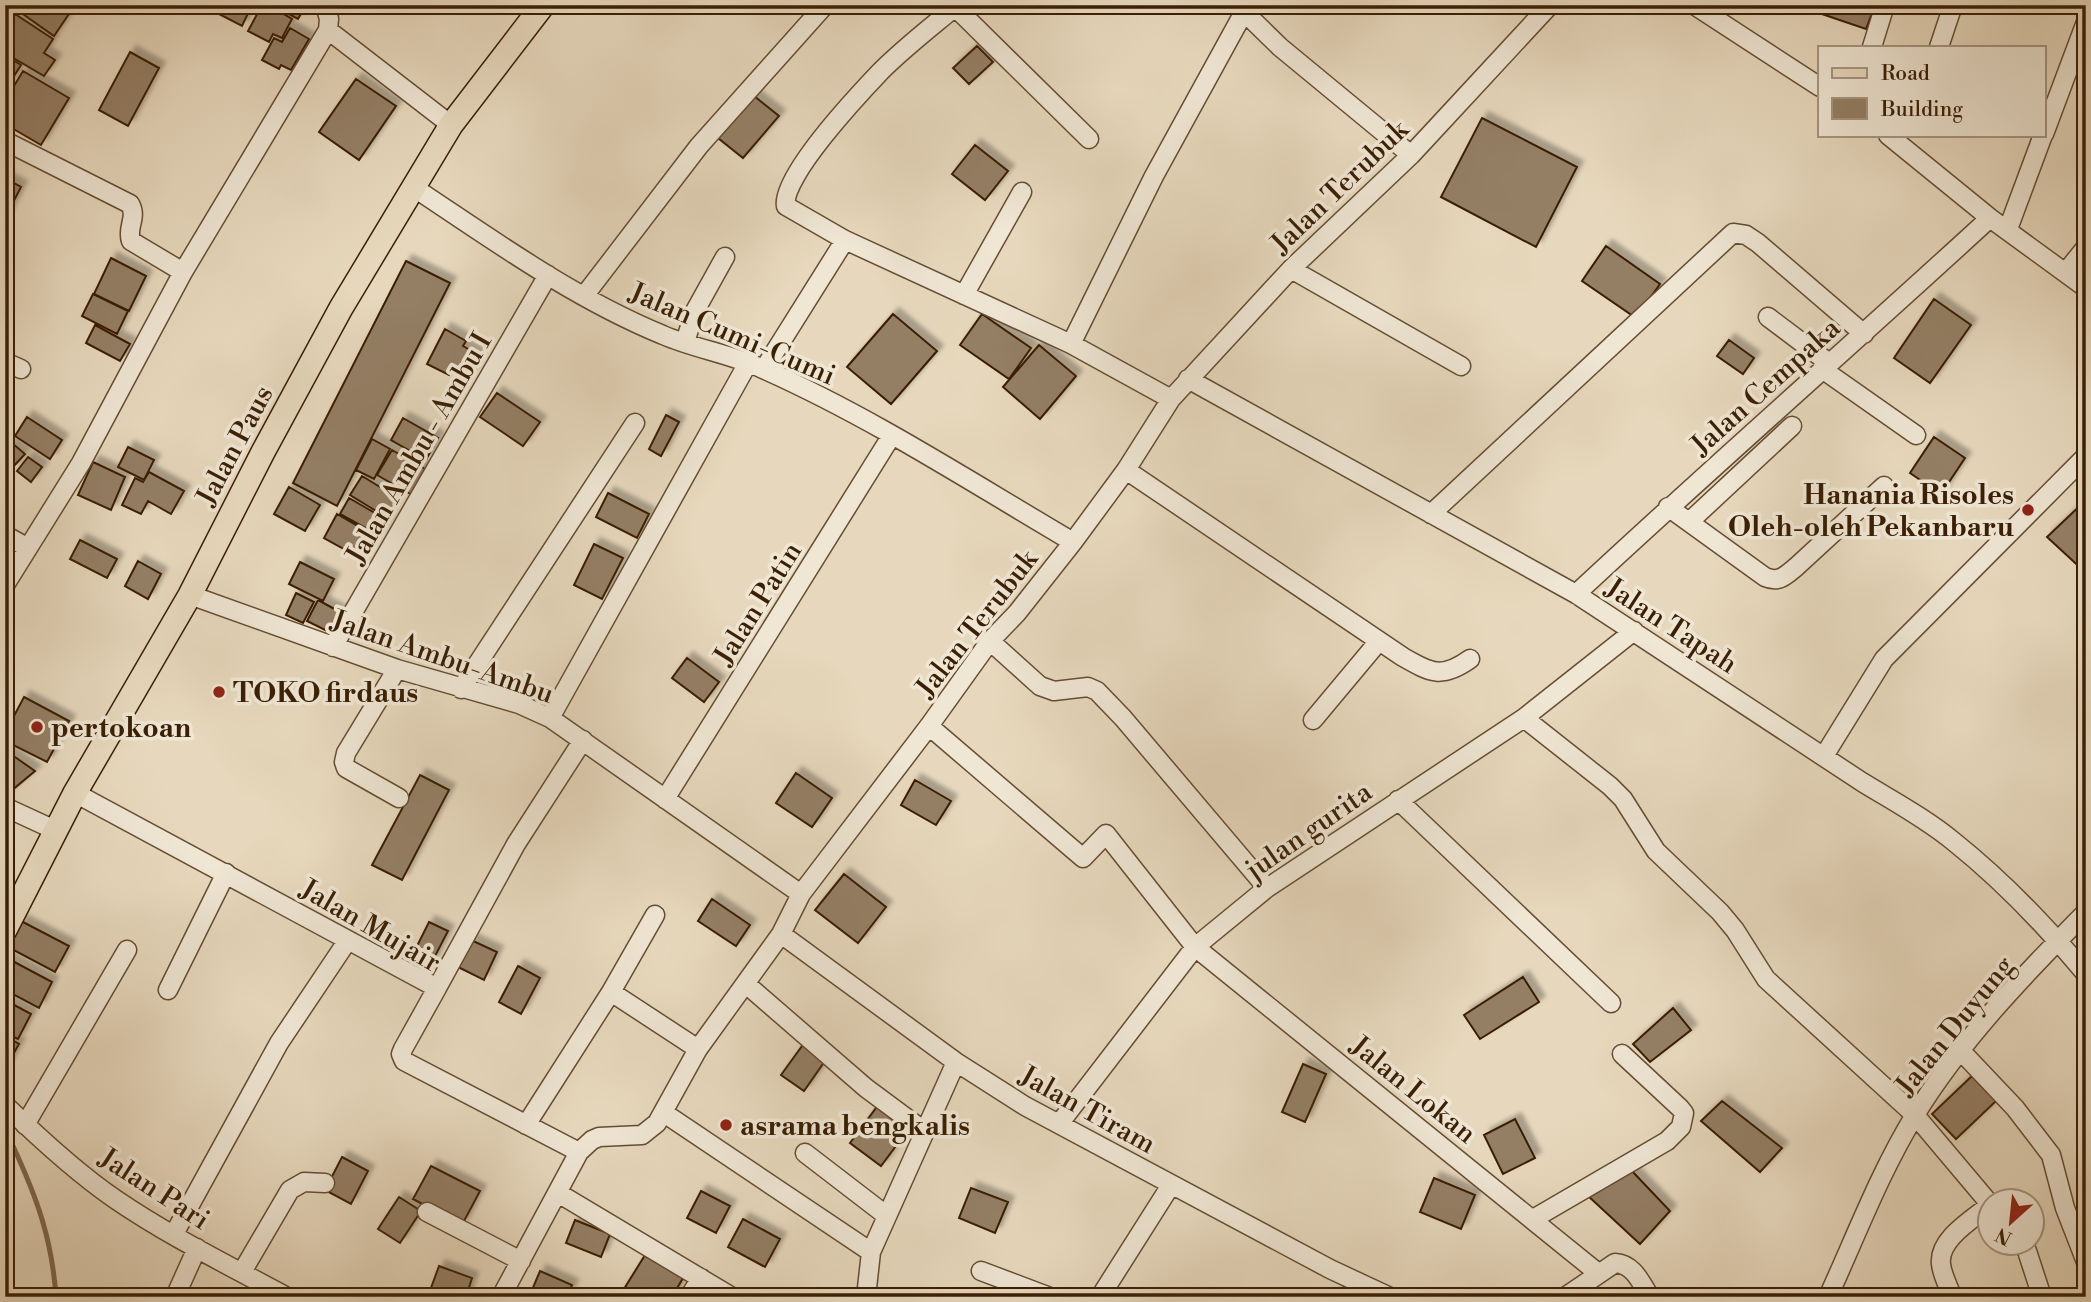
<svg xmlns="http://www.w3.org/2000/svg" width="2091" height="1302" font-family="'Libre Bodoni',serif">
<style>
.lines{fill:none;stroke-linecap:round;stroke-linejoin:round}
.stream{stroke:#7e684e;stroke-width:5}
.building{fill:#947f65;stroke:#3a1f05;stroke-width:2;filter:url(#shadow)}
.minor-casing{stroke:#654d33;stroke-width:21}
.major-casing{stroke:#3a1f05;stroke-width:26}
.minor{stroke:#efe6d4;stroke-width:18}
.major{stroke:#e7d8bd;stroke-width:23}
.poi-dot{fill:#8f2418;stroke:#efe6d4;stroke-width:2.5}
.labels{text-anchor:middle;stroke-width:7;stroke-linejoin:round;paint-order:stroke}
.street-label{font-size:28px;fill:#3a1f05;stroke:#efe6d4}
.poi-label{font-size:28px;font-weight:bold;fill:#3a1f05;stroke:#efe6d4;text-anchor:start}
</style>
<defs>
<filter id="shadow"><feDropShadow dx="6" dy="-6" stdDeviation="2" flood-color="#0004"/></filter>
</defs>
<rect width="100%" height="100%" fill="#e7d8bd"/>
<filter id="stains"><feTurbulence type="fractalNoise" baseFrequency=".00286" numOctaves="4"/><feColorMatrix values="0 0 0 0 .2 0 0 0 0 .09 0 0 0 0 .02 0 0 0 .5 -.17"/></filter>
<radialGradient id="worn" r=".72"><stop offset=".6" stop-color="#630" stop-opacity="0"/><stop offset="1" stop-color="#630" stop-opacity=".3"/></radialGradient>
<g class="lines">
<path class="stream" d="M13,1146C37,1198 52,1239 56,1297"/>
</g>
<path class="building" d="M24,5H75L54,36L20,12Z
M195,5H211L208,12Z
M220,5H252L242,26L217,13Z
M262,5H268L292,19L282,38L273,34L269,42L248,31Z
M272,5H306L298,19Z
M1825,5H1875L1866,29L1822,14Z
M15,14L53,39L44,53L55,60L44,76L5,53V28Z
M290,28L309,39L291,70L281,65L279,69L262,60L274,38L282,42Z
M977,46L993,62L969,84L953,68Z
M130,52L159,68L128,126L99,110Z
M5,55L21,65L5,90Z
M23,71L69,98L41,145L5,124V101Z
M356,79L396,106L359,160L319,132Z
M754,96L779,116L743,158L718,138Z
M1482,118L1577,167L1536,247L1441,197Z
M975,145L1008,171L985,200L952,174Z
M5,178L21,187L5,218Z
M1606,246L1660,284L1636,318L1582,281Z
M111,258L146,276L129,311L94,294Z
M406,261L450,283L337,506L293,483Z
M93,294L128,311L117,334L82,316Z
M1934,299L1971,325L1930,383L1894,358Z
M893,314L937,351L891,404L847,367Z
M982,314L1031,348L1009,379L960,345Z
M95,325L130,344L120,361L86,343Z
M445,329L466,341L463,346L479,355L469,374L454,366L449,375L427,364Z
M1729,340L1754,358L1743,374L1717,356Z
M1039,345L1076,376L1040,419L1003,387Z
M497,393L540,422L523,446L480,417Z
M666,415L679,422L661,456L649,449Z
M27,417L62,440L50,459L15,436Z
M403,418L438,438L426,460L391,440Z
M1934,437L1965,458L1941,494L1910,473Z
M372,439L390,449L374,479L356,470Z
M12,443L25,454L12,468L5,462V451Z
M128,447L154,460L144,480L118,467Z
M392,450L427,470L412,495L377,475Z
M28,457L42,467L31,482L17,471Z
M93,462L125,477L111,510L78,495Z
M149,472L184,491L171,514L148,501L141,514L122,505L135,478L143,482Z
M362,476L398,498L386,517L350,495Z
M289,487L320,505L305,531L274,514Z
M608,493L649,514L637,538L596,517Z
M349,498L387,520L378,535L340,514Z
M2086,500V573L2047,537Z
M337,514L373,535L360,558L324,538Z
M80,540L117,559L107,578L70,559Z
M594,544L623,558L602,599L574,585Z
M138,561L161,574L148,599L125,586Z
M300,562L334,579L323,601L289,584Z
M296,593L314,602L303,623L286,615Z
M318,600L340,612L329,632L307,621Z
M687,658L719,682L704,702L672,678Z
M24,697L69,721L47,762L5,741V733Z
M5,750L35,771L5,796Z
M796,773L832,798L812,827L776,803Z
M420,775L449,790L402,880L372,865Z
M915,780L951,801L936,825L901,805Z
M844,874L886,907L858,943L815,910Z
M712,899L750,925L736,946L698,921Z
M21,921L69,946L55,972L8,947Z
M429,922L448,931L432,962L414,952Z
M471,940L497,952L484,980L458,967Z
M5,957L52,982L39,1008L5,990Z
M518,966L540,978L521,1014L499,1002Z
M1523,977L1539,1002L1480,1039L1464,1015Z
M5,1000L31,1014L18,1039L5,1033Z
M1673,1008L1691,1030L1650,1062L1633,1044Z
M5,1036L19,1044L5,1069Z
M805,1042L827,1058L804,1091L781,1075Z
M1303,1064L1326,1074L1305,1122L1282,1112Z
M1972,1076L1996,1101L1956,1139L1932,1114Z
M1722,1101L1782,1148L1760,1172L1701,1121Z
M879,1104L910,1127L881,1166L850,1143Z
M1515,1119L1535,1158L1503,1174L1484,1135Z
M342,1157L368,1171L351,1204L325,1190Z
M431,1166L480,1191L462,1225L413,1199Z
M1631,1170L1670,1211L1640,1244L1587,1195Z
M1434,1178L1475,1195L1461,1229L1420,1212Z
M971,1188L1008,1202L995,1233L959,1218Z
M701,1191L730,1206L716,1233L687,1218Z
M399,1197L421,1211L400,1243L378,1229Z
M743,1219L780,1239L765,1267L728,1247Z
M575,1220L610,1234L601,1257L566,1243Z
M645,1255L683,1278L672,1297H619Z
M439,1266L472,1278L466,1297H455L431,1288Z
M540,1271L572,1285L567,1297H549L532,1290Z
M1349,1282L1362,1297H1333Z"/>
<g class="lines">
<g class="minor-casing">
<path id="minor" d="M953,5L1089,139
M1237,5L1280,47L1411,155
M1694,5L1820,87
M955,7C930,28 904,48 881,71C860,93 780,178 786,206L845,240L1071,344L1171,399
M328,30L451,125
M1872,47L1885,5
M1939,47L1953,5
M2044,134L2086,22
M1888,135L1990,218L2086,288
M5,141L130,204C138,218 126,227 131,241L183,272
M413,187C493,240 573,298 663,335C695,349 731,354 763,369C871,417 971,482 1073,542
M2008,229L2043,135
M1291,269L1461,366
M2066,272L2086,247
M964,295L1022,192
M584,296L699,146L825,5
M1768,317L1829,363
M685,342L695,311L725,257
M1071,344L1154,176L1244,12
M5,362L21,369
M764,369L845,240
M1822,369L1916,435
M1188,379L1576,594L1862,782C1893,801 1925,818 1953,841C2002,880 2046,926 2086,974
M1126,470L1403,657C1431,673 1442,679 1470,659
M1668,507L1765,577C1779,583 1785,576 1796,567L1884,486
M1431,514L1733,233L1746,235L1758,243L1864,334
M1689,522L1792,426
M5,535L28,548
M5,585L81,463L183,272L328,30L329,19L325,5
M1576,594C1712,467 1853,344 1990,218
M190,595L397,669L519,704L550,718L801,894
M990,641L1040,686L1054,691L1088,687L1097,691L1123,718L1267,888
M333,647L548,275
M397,669L346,753L344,762L346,768L399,798
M461,689L635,423
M550,718L748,363
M1524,718L1610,786L1623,799L1656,851L1720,912L1735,930L1766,979L1915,1115L1990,1204
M1313,720L1379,641
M929,726L1083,858L1106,834L1195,947L1598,1273
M1824,756L1884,659L2086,456
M75,793L437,988L403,1049L401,1054L404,1061L579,1152
M665,799L892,435
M1398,800L1611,1003
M5,807L57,831
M781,934L956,1062L1025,1106L1330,1269L1390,1297
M746,984L866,1088L924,1131
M437,988L516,844L583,740
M168,990L226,873
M611,992L698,1049
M1960,1050L2015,1108L2051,1155L2065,1208L2086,1262
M5,1105C38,1137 77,1173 115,1199C169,1236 230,1266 287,1297
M664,1113L871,1252
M1059,1124L1195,947L1267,888L1524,718L1634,631
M25,1125L127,950
M526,1125L611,992L655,915
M805,1153L887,1216
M558,1193L732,1297
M427,1212L521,1261
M1533,1219L1667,1141L1681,1127L1684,1113L1680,1108L1622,1054
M174,1234L279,1043L348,940
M2020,1242L2027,1251L2042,1297
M981,1271L1050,1297
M242,1272L290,1190L304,1182L325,1183
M175,1297L197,1248
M501,1297L579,1152L592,1140L599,1137L642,1135L657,1123L698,1049L781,934L801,894L929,726L990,641L1017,613L1073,542L1126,470L1171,399L1291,269L1411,155L1550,5
M689,1297L701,1278
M866,1297L871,1252L956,1062
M1100,1297L1171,1185
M1565,1297L1615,1263C1634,1264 1641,1283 1650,1297
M1828,1297C1856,1236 1880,1172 1915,1115C1961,1040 2025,974 2086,912
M1952,1297C1949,1287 1942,1275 1941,1264C1938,1239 1973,1219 1990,1205"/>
</g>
<g class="major-casing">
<path id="major" d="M5,930L75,793L190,595L263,452L341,308L451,125L543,5"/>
</g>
<use href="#minor" class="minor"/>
<use href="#major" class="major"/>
</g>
<g class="poi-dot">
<circle cx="2028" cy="510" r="7"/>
<circle cx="219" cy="692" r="7"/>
<circle cx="37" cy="727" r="7"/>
<circle cx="726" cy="1125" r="7"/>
</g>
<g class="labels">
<g class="street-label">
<text transform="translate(1339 186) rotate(-44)" y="10">Jalan Terubuk</text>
<text transform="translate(733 333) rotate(23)" y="10">Jalan Cumi-Cumi</text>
<text transform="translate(1765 386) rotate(-42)" y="10">Jalan Cempaka</text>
<text transform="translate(234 445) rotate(-62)" y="10">Jalan Paus</text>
<text transform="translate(418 448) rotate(-60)" y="10">Jalan Ambu - Ambu I</text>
<text transform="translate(757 603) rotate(-58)" y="10">Jalan Patin</text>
<text transform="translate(976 623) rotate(-52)" y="10">Jalan Terubuk</text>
<text transform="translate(1672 625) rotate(33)" y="10">Jalan Tapah</text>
<text transform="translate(443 656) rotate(19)" y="10">Jalan Ambu-Ambu</text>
<text transform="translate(1308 830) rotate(-35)" y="10">julan gurita</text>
<text transform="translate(371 925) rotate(30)" y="10">Jalan Mujair</text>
<text transform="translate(1954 1025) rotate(-51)" y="10">Jalan Duyung</text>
<text transform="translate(1414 1089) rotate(39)" y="10">Jalan Lokan</text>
<text transform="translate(1088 1109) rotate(29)" y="10">Jalan Tiram</text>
<text transform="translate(155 1188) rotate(33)" y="10">Jalan Pari</text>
</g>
<g class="poi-label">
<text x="2014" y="504" text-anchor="end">Hanania Risoles<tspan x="2014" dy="32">Oleh-oleh Pekanbaru</tspan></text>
<text x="233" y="702">TOKO firdaus</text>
<text x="51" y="737">pertokoan</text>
<text x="740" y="1135">asrama bengkalis</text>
</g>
</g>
<rect width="2091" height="1302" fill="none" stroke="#e7d8bd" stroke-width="28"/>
<rect x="7" y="7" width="2077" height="1288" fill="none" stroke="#3a1f05" stroke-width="3.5"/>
<rect x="14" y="14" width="2063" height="1274" fill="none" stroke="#3a1f05" stroke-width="2"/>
<rect x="1818" y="46" width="228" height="91" fill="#efe6d4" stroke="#a79681" stroke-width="2"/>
<rect x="1832" y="68" width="35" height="10" fill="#e7d8bd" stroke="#a79681" stroke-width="2"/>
<text x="1881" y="80" font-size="21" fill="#3a1f05">Road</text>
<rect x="1832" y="98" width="35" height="21" fill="#947f65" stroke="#a79681" stroke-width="2"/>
<text x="1881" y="116" font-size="21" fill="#3a1f05">Building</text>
<g transform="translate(2011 1222) rotate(207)"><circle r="33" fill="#efe6d4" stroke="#a79681" stroke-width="2"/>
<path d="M0-5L12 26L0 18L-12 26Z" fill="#8f2418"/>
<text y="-10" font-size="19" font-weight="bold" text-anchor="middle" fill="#3a1f05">N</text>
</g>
<rect width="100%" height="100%" filter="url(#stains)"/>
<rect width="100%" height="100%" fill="url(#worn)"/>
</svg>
